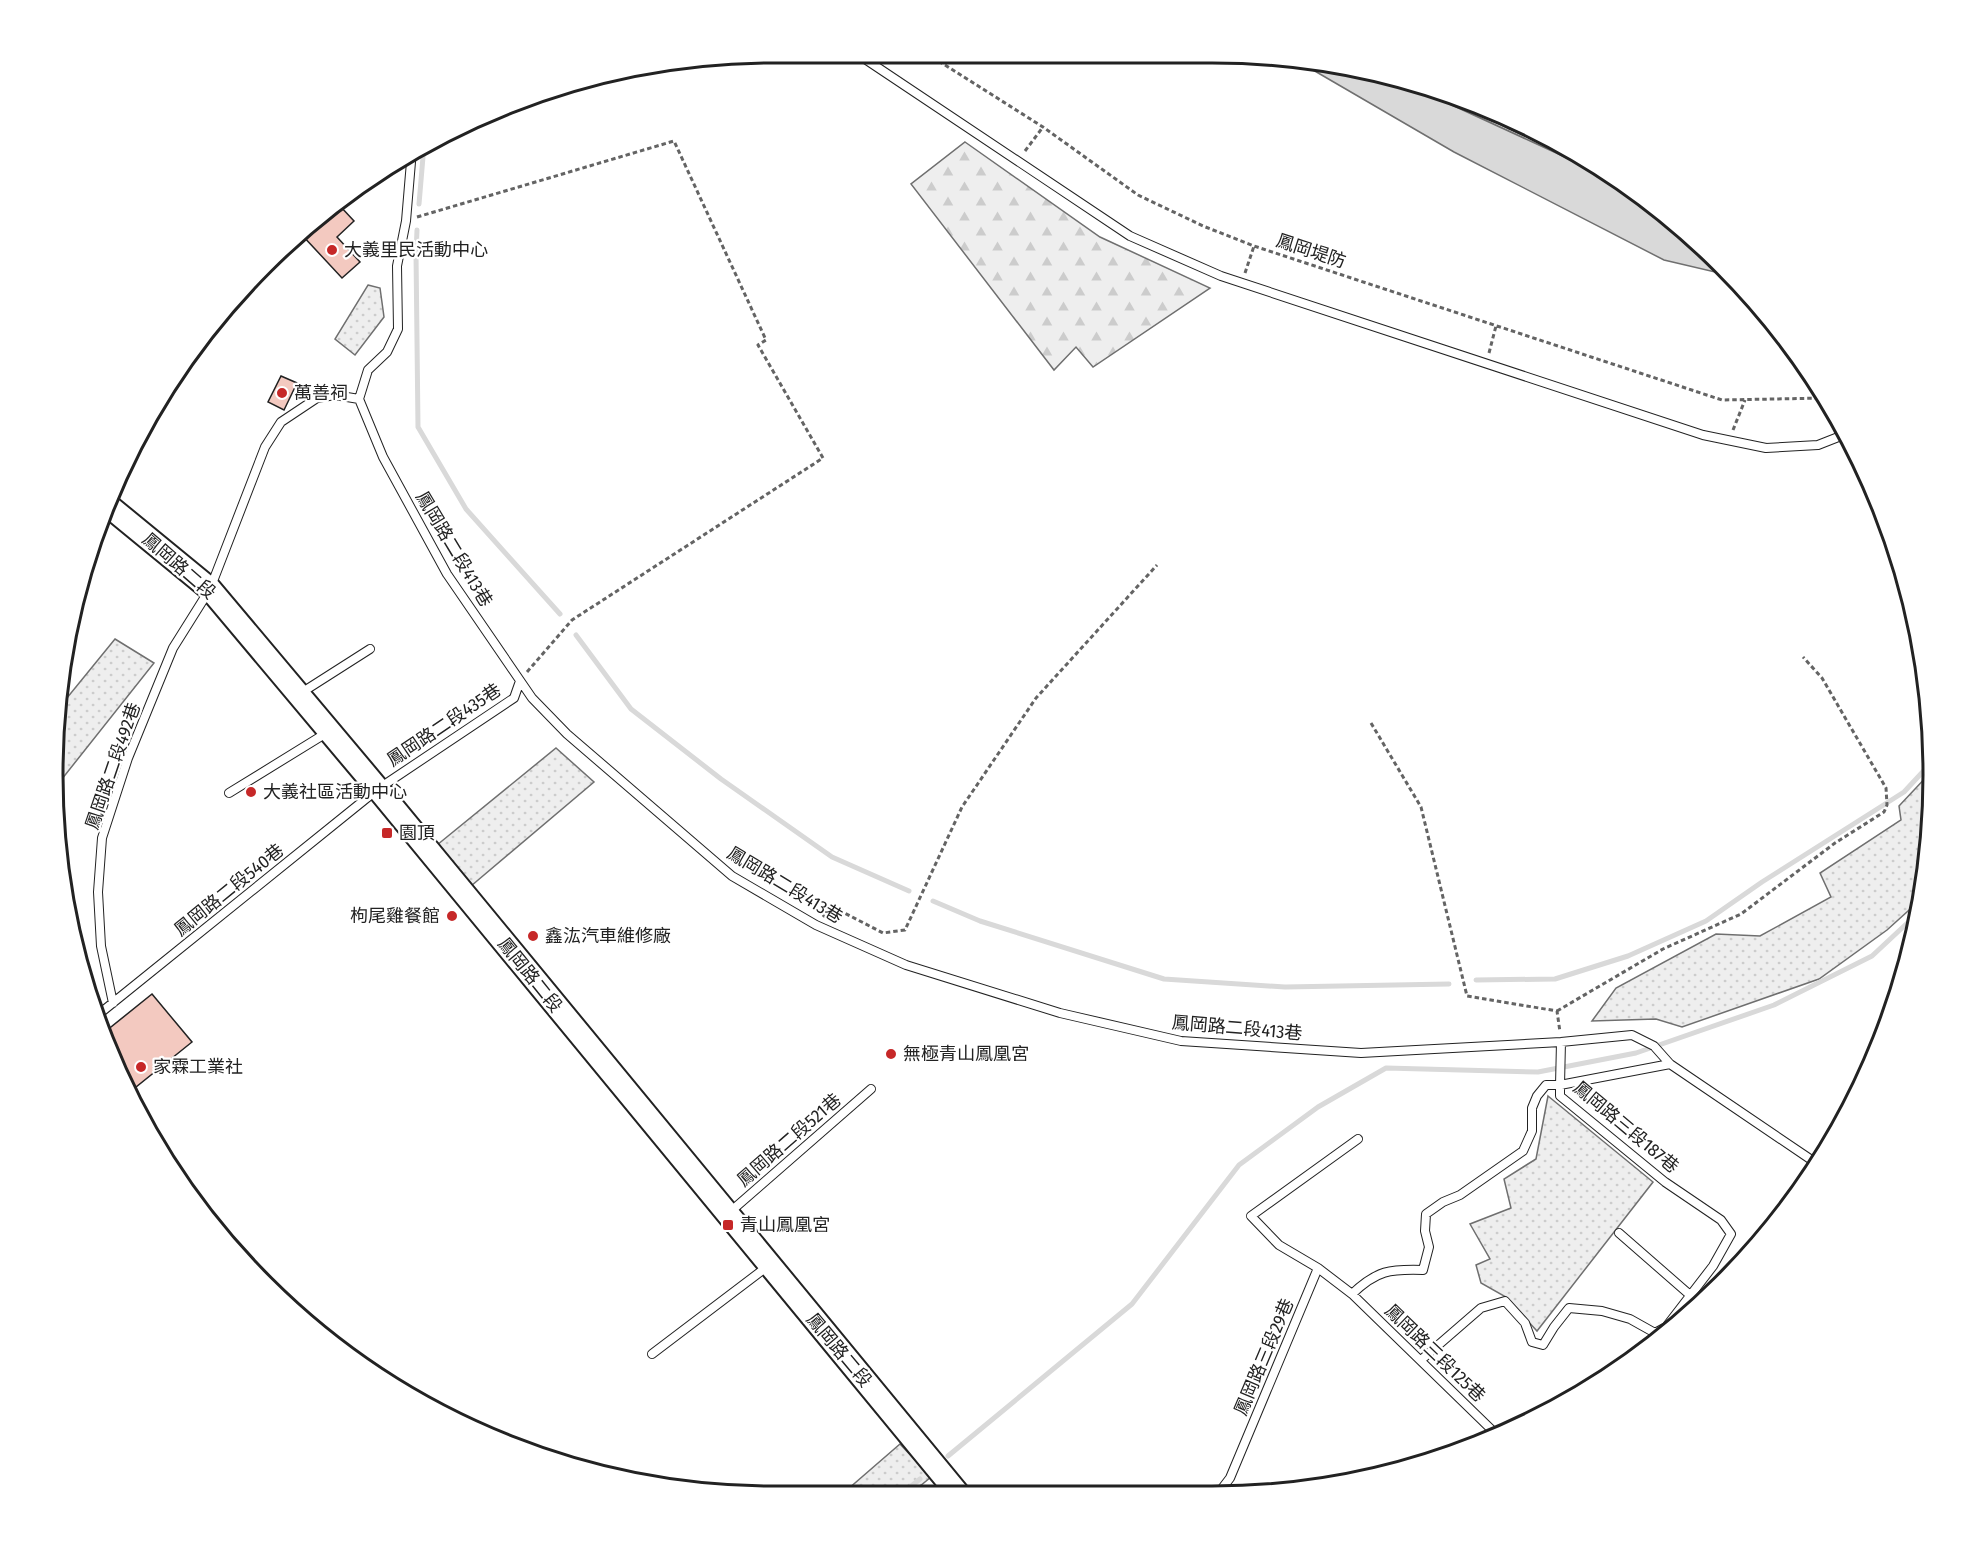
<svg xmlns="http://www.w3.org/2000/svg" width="1986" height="1549" font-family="'Fira Sans Condensed','Noto Sans TC',sans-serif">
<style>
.grass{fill:url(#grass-dots);stroke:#6f6f6f;stroke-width:1.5}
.forest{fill:url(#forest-firs);stroke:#6f6f6f;stroke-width:1.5}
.water{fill:#d9d9d9;stroke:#6f6f6f;stroke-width:1.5}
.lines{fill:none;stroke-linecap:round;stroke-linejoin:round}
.stream{stroke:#d9d9d9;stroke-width:5}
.building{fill:#f3c9c0;stroke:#222;stroke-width:1.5}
.lane-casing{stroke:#222;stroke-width:10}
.secondary-casing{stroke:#222;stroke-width:26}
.path{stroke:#646464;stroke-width:3;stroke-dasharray:4.5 3;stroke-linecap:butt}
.lane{stroke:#fff;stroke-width:8}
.secondary{stroke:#fff;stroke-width:22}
.poi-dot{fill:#c62828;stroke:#fff;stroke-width:2}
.labels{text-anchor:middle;stroke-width:4.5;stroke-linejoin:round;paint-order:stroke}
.poi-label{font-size:18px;fill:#222;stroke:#fff;text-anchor:start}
.street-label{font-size:18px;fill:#222;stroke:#fff}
.rim{fill:none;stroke:#222;stroke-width:3}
</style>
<defs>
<pattern id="grass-dots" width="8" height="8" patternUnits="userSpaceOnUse" patternTransform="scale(1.5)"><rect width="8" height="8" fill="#eee"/><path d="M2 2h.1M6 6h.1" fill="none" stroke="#ccc" stroke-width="1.8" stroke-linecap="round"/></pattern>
<pattern id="forest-firs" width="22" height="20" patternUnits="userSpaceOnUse" patternTransform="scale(1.5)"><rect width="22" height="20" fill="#eee"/><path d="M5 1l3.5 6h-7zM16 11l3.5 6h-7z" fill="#ccc"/></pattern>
</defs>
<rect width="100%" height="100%" fill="#fff"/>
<path class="grass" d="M1404,83L1444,91L1572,149L1617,181Z
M368,285L380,288L384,317L355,355L335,339Z
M115,639L154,663L54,789L53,775L62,704Z
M556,748L594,782L471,886L437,845Z
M1930,773L1932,821L1919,901L1887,930L1819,979L1682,1027L1656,1019L1592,1021L1616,988L1716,934L1760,936L1831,897L1820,873L1901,820L1899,806Z
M1548,1096L1653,1182L1537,1331L1506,1297L1481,1283L1476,1265L1490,1259L1470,1224L1511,1208L1504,1179L1536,1159Z
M900,1444L931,1477L908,1496H840Z"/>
<path class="forest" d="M965,142L1100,237L1210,288L1093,367L1076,347L1054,370L911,184Z"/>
<path class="water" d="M1301,63L1404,83L1617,181L1687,231L1732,276L1664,260L1454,152Z"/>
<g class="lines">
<path class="stream" d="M419,204L424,145
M417,230L416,253L418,427L466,509L560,614
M576,635L631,709L721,779L832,857L909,891
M933,901L980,921L1164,979L1285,987L1449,984
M1476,980L1555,979L1628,956L1706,921L1762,882L1904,792L1930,764
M948,1456L1132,1304L1239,1165L1318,1107L1386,1068L1538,1072L1636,1053L1774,1005L1872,956L1917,914
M899,1496L920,1479"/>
</g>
<path class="building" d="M340,206L354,221L337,237L360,262L342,278L302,235Z
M281,376L297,383L284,410L268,402Z
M152,994L192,1042L131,1091L106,1031Z"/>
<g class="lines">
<g class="lane-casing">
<path id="lane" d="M856,53L1130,236L1221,276L1703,435L1766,448L1818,445L1846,434
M359,399L383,457L447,574L532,698L567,734L732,876L816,925L906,965L1060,1013L1181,1041L1361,1053L1561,1042L1632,1035L1654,1046L1670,1064L1816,1163
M359,399L368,370L387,352L398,329L397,266L406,221L412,150
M301,693L370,649
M229,793L328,732
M113,1003L101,946L98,892L102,838L128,758L173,648L210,589L265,447L281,422L317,398L335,395L359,399
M99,1014L378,789L514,698L520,681
M730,1212L871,1089
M1619,1233L1690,1295
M1318,1268L1279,1245L1251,1216L1358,1139
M1352,1294C1377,1270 1390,1269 1423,1270L1429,1247L1425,1231L1426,1214L1443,1202L1460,1195L1523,1151L1532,1131V1108L1537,1096L1546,1085H1560L1561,1042
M652,1354L768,1266
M1421,1360L1481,1308L1505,1301L1525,1323L1532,1342L1543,1345L1554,1327L1569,1308L1602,1311L1630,1319L1655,1333L1666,1327L1713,1266L1731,1234L1721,1220L1665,1182L1560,1096V1085L1670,1064
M1217,1495L1230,1478L1318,1268L1352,1294L1496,1434"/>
</g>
<g class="secondary-casing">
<path id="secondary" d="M110,507L210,589L378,789L960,1496"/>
</g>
<path class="path" d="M926,53L1043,127L1138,195L1203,226L1254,246L1722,400L1826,398
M1025,151L1043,127
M417,217L674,141L766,340L758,345L823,458L572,620L527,672
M1245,273L1254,246
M1489,353L1496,326
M1733,430L1745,400
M1371,723L1421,807L1467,996L1557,1011L1560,1032
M823,917L831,906L883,933L905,930L962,807L1036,698L1157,565
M1557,1011L1663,949L1741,914L1835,843L1884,812L1887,805L1886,788L1822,678L1803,657"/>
<use href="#lane" class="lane"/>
<use href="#secondary" class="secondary"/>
</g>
<g class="poi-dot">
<circle cx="332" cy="250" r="6"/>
<circle cx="282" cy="393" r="6"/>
<circle cx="251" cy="792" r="6"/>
<rect x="381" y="827" width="12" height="12" rx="3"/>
<circle cx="452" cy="916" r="6"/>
<circle cx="533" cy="936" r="6"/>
<circle cx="891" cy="1054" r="6"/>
<circle cx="141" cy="1067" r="6"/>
<rect x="722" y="1219" width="12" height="12" rx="3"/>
</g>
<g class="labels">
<g class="poi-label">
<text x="344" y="256">大義里民活動中心</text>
<text x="294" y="399">萬善祠</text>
<text x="263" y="798">大義社區活動中心</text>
<text x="399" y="839">園頂</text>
<text x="440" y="922" text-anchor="end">枸尾雞餐館</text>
<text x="545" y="942">鑫汯汽車維修廠</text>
<text x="903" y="1060">無極青山鳳凰宮</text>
<text x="153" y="1073">家霖工業社</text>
<text x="740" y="1231">青山鳳凰宮</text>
</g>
<g class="street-label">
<text transform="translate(1311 251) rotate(18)" y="6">鳳岡堤防</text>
<text transform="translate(454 549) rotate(59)" y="6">鳳岡路二段413巷</text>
<text transform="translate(179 566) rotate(41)" y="6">鳳岡路二段</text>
<text transform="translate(444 725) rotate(-34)" y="6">鳳岡路二段435巷</text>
<text transform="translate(113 766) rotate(-71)" y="6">鳳岡路二段492巷</text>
<text transform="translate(785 885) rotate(31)" y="6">鳳岡路二段413巷</text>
<text transform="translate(229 890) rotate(-39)" y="6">鳳岡路二段540巷</text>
<text transform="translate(530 975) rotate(51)" y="6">鳳岡路二段</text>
<text transform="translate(1237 1028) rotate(5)" y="6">鳳岡路二段413巷</text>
<text transform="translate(1626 1127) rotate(40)" y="6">鳳岡路三段187巷</text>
<text transform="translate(789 1140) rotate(-41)" y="6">鳳岡路二段521巷</text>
<text transform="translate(839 1350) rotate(50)" y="6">鳳岡路二段</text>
<text transform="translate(1435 1353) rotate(44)" y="6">鳳岡路三段125巷</text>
<text transform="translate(1264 1357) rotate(-67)" y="6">鳳岡路三段29巷</text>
</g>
</g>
<path d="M0 0H1986V1549H0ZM774 63H1212A711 711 0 0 1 1923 774V775A711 711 0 0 1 1212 1486H774A711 711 0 0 1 63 775V774A711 711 0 0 1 774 63Z" fill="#fff" fill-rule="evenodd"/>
<path class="rim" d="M774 63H1212A711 711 0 0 1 1923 774V775A711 711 0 0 1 1212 1486H774A711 711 0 0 1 63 775V774A711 711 0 0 1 774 63Z"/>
</svg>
